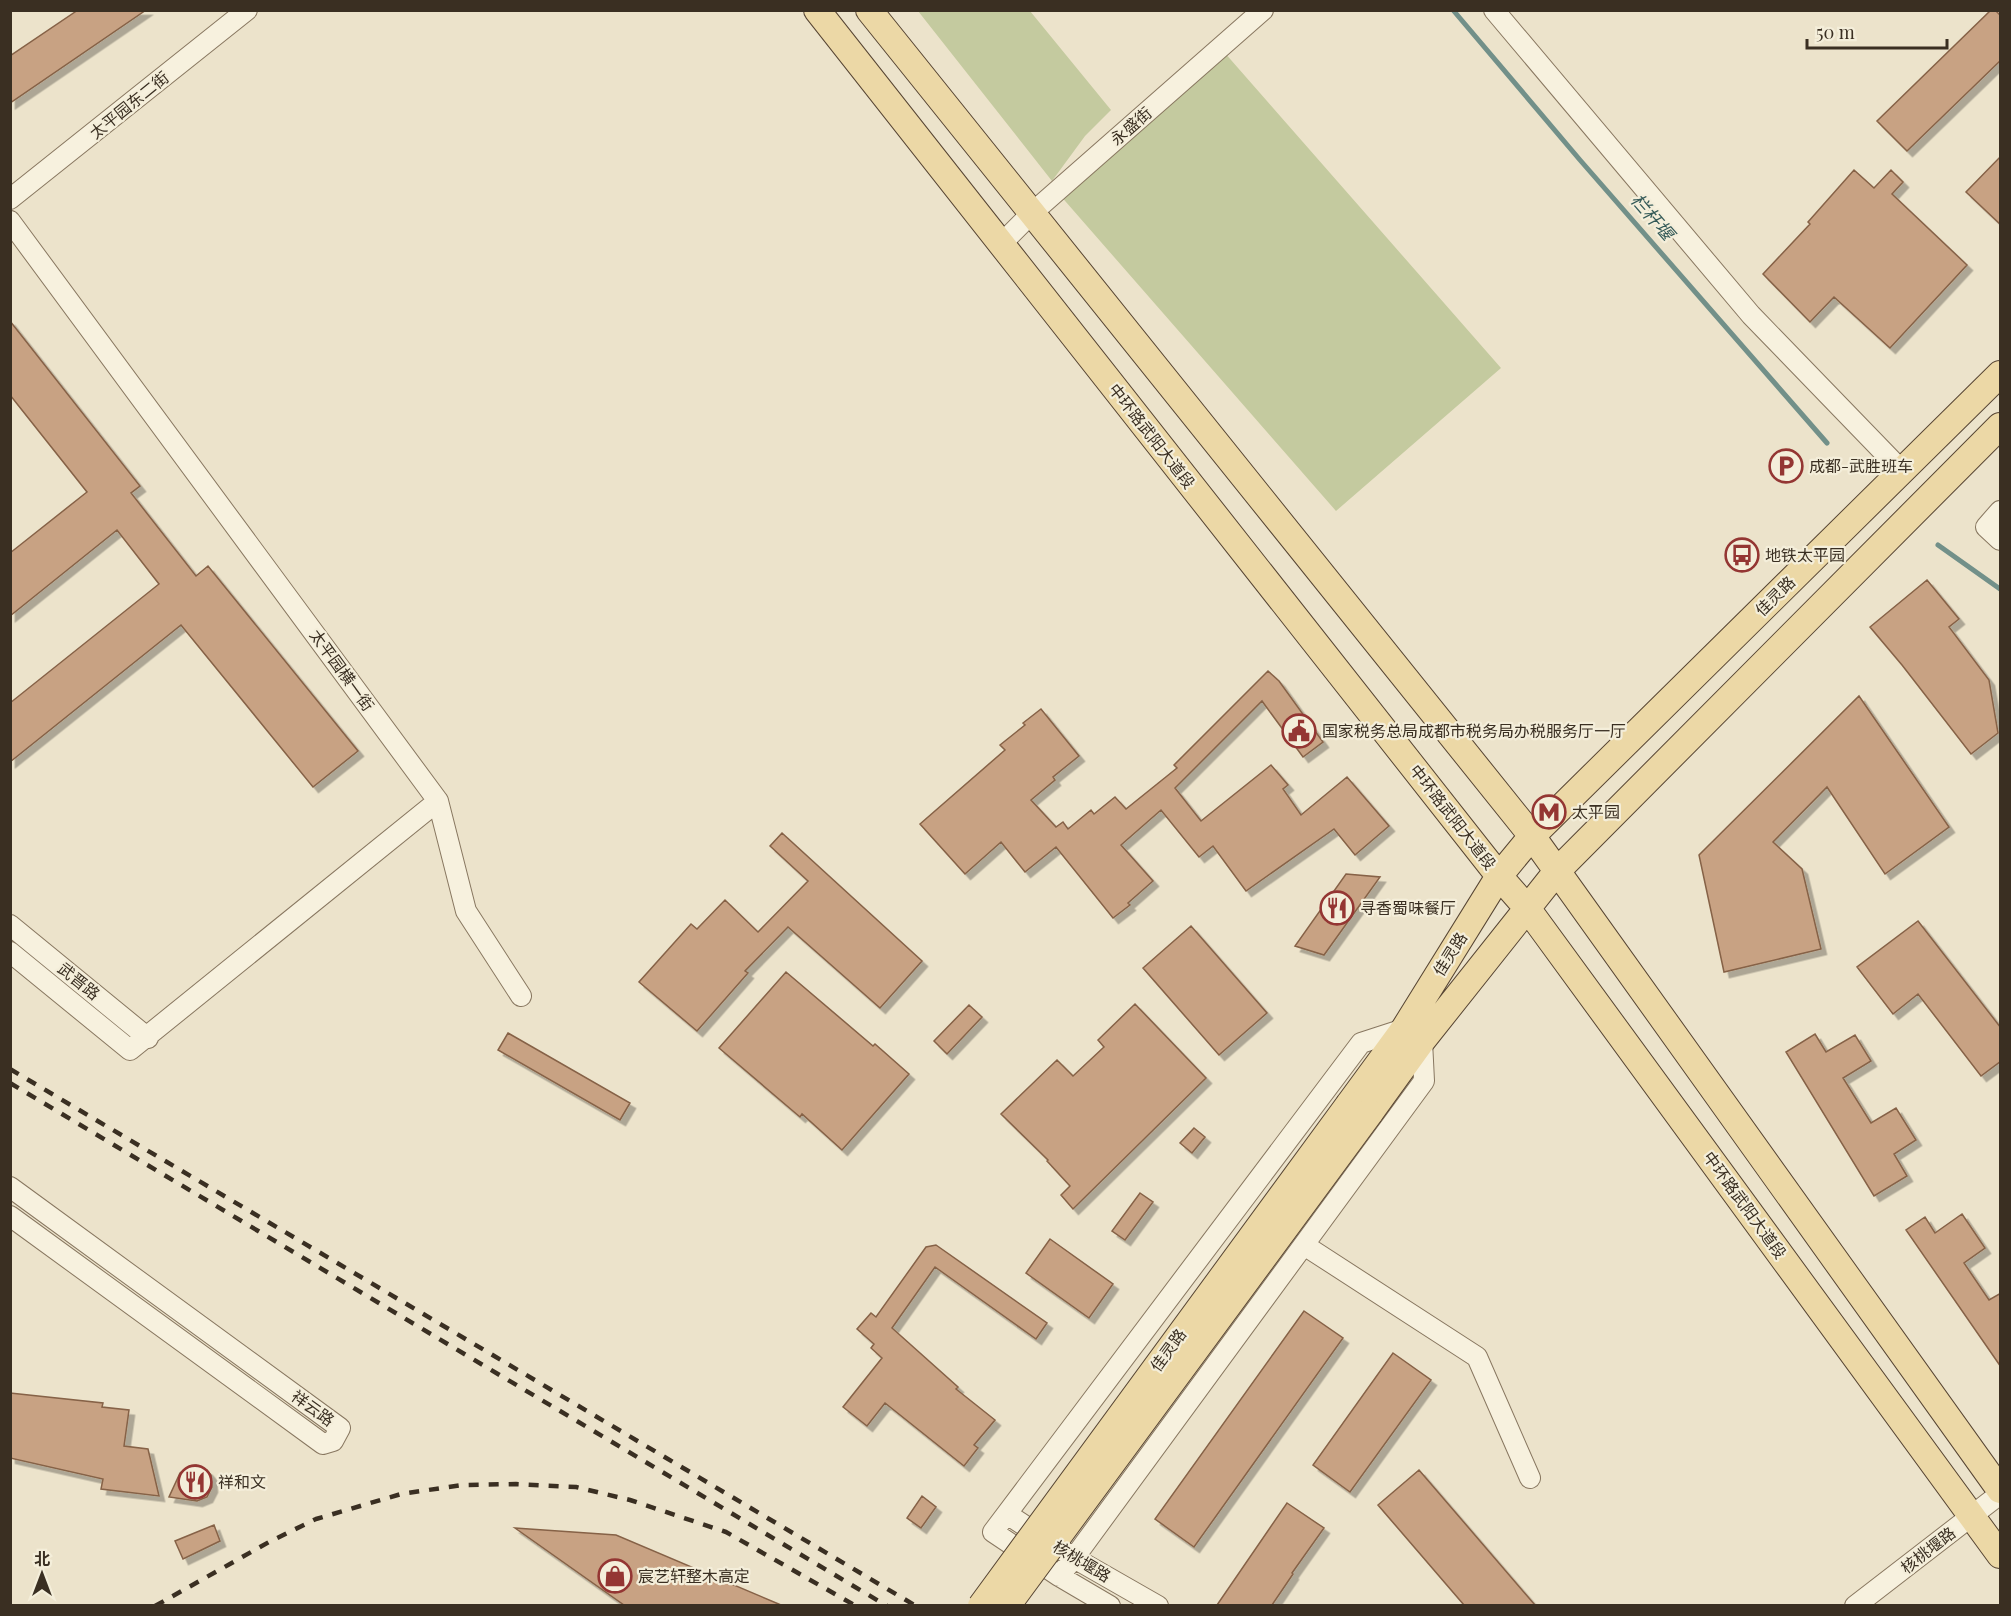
<svg xmlns="http://www.w3.org/2000/svg" width="2011" height="1616" font-family="'Playfair Display','Noto Sans SC',serif">
<style>
.green{fill:#c4ca9f}
.lines{fill:none;stroke-linecap:round;stroke-linejoin:round}
.stream{stroke:#729089;stroke-width:5}
.building{fill:#c8a283;stroke:#866247;stroke-width:1.5;filter:url(#shadow)}
.minor-casing{stroke:#887760;stroke-width:22}
.major-casing{stroke:#574533;stroke-width:28}
.minor{stroke:#f7f1de;stroke-width:20}
.major{stroke:#ecd8a6;stroke-width:26}
.rail{stroke:#3a2f22;stroke-width:4.5;stroke-dasharray:10 10;stroke-linecap:butt}
.major-bridge-casing{stroke:#574533;stroke-width:28;stroke-linecap:butt}
.major-bridge{stroke:#ecd8a6;stroke-width:26}
.labels{text-anchor:middle;stroke-width:4.5;stroke-linejoin:round;paint-order:stroke}
.street-label{font-size:16px;fill:#3a2f22;stroke:#f4eeda}
.poi-label{font-size:16px;fill:#3a2f22;stroke:#f4eeda;text-anchor:start}
.water-label{font-size:18px;font-style:italic;fill:#335957;stroke:#f4eeda}
</style>
<defs>
<filter id="shadow"><feDropShadow dx="5.5" dy="5.5" stdDeviation="0" flood-color="#0004"/></filter>
</defs>
<rect width="100%" height="100%" fill="#ece3cb"/>
<path class="green" d="M918,11H1030L1111,110L1085,136L1052,181Z
M1224,52L1501,368L1336,511L1059,194Z"/>
<g class="lines">
<path class="stream" d="M1453,10L1580,160L1827,443
M1938,545L2000,589"/>
</g>
<path class="building" d="M78,10H146L10,103V56Z
M1991,10H1995L2001,16V60L1907,151L1877,121Z
M2001,156V225L1966,192Z
M1854,170L1874,188L1891,170L1903,182L1892,194L1967,265L1890,348L1834,297L1810,322L1763,274L1810,224L1808,222Z
M10,321L140,486L131,493L196,576L208,566L358,751L313,787L181,625L10,762V703L159,584L117,530L10,616V553L87,492L10,395Z
M1927,580L1959,619L1949,627L1989,680L1998,733L1971,754L1902,665L1870,627Z
M1268,671L1279,681L1323,742L1303,757L1262,701L1175,788L1201,821L1271,765L1288,785L1283,789L1301,815L1347,777L1389,826L1355,855L1334,829L1246,891L1213,846L1199,857L1161,810L1121,845L1153,881L1128,903L1130,905L1113,918L1056,847L1025,872L1001,842L965,874L920,824L1005,750L1000,745L1025,725L1023,723L1041,709L1079,756L1053,777L1055,780L1031,800L1056,827L1063,822L1068,829L1091,810L1094,814L1115,797L1126,809L1177,768L1174,765Z
M1859,696L1949,827L1885,874L1827,787L1773,842L1802,869L1821,949L1724,972L1699,855Z
M782,833L922,961L880,1008L788,927L745,971L748,973L697,1031L639,982L691,924L697,929L725,900L758,932L808,881L770,846Z
M1346,874L1380,877L1324,955L1295,946Z
M1918,921L2001,1028V1061L1981,1076L1918,994L1893,1014L1857,967Z
M1191,926L1267,1013L1219,1055L1143,968Z
M786,972L873,1046L875,1044L909,1074L842,1150L802,1114L800,1117L719,1048Z
M1135,1004L1206,1078L1073,1209L1061,1195L1070,1186L1047,1161L1048,1160L1001,1114L1057,1060L1073,1076L1104,1047L1098,1040Z
M969,1005L982,1017L947,1054L934,1041Z
M508,1033L630,1103L620,1120L498,1050Z
M1815,1034L1826,1052L1855,1035L1871,1061L1843,1078L1871,1123L1896,1108L1916,1140L1894,1154L1907,1176L1874,1196L1786,1052Z
M1194,1128L1205,1137L1192,1153L1180,1143Z
M1140,1193L1153,1202L1125,1240L1112,1231Z
M1962,1214L1985,1248L1964,1263L1989,1300L2001,1293V1367L1906,1230L1925,1217L1935,1233Z
M1050,1239L1113,1284L1089,1318L1026,1273Z
M936,1245L1047,1323L1036,1339L935,1267L892,1328L958,1387L956,1389L995,1420L974,1445L978,1448L964,1466L885,1403L867,1426L843,1407L882,1358L871,1348L874,1344L857,1329L871,1313L876,1317L926,1247Z
M1304,1311L1343,1338L1194,1547L1155,1519Z
M1393,1353L1431,1380L1350,1492L1313,1465Z
M10,1393L103,1403L102,1407L129,1410L124,1446L148,1449L159,1496L101,1489L103,1479L10,1458Z
M196,1465L207,1470L211,1475L212,1487L207,1497L197,1501L169,1497L180,1473L190,1466Z
M1419,1470L1535,1605H1464L1378,1505Z
M922,1496L936,1507L921,1528L907,1518Z
M1287,1503L1324,1528L1292,1573L1293,1574L1272,1605H1217Z
M214,1525L220,1541L183,1559L175,1541Z
M515,1528L616,1535L781,1605H624Z"/>
<g class="lines">
<g class="minor-casing">
<path id="minor" d="M1494,10L1751,315L1902,471
M10,199L247,10
M10,221L438,801L130,1050L10,952
M1001,244L1032,213L1263,10
M2000,511L1986,527L2000,540
M438,801L466,911L521,996
M10,925L148,1038
M10,1187L340,1428L333,1441L323,1444L10,1216
M1304,1245L1477,1357L1530,1478
M1007,1514L1074,1558L1158,1606
M1059,1576L1074,1558L1424,1081L1422,1041
M1110,1606L1059,1576L993,1532L1361,1043L1404,1029
M1855,1606L2000,1494"/>
</g>
<g class="major-casing">
<path id="major" d="M817,10L1499,876L1527,908L2000,1555
M869,10L1532,836L2000,1490
M1349,1104L1404,1029L1499,876L1532,836L2000,374
M1370,1113L1422,1041L1557,871L2000,426"/>
</g>
<use href="#minor" class="minor"/>
<use href="#major" class="major"/>
<path class="rail" d="M10,1069L916,1606
M10,1083L887,1606
M155,1606L269,1542L316,1519L401,1494L462,1485L516,1484L576,1487L630,1500L726,1532L856,1606"/>
<g class="major-bridge-casing">
<path id="major-bridge" d="M981,1606L1349,1104
M1007,1606L1370,1113"/>
</g>
<use href="#major-bridge" class="major-bridge"/>
</g>
<defs>
<g id="parking-ring" transform="scale(1.725)"><circle r="9.5" fill="#f4eeda" stroke="#943633" stroke-width="1.5"/><path d="M-3.5-5.5H1a3.5 3.5 0 0 1 0 7H-1V5.5H-3.5ZM-1-3.4V-.6H.8a1.4 1.4 0 0 0 0-2.8Z" fill="#943633"/></g>
<g id="bus-ring" transform="scale(1.725)"><circle r="9.5" fill="#f4eeda" stroke="#943633" stroke-width="1.5"/><path d="M-5-6H5V4H4V6H2V4H-2V6H-4V4H-5ZM-3.5-4V0h7V-4ZM-3.5 1.2v1.5H-2V1.2ZM2 1.2v1.5H3.5V1.2Z" fill="#943633"/></g>
<g id="civic-ring" transform="scale(1.725)"><circle r="9.5" fill="#f4eeda" stroke="#943633" stroke-width="1.5"/><path d="M-.6-6.5H3V-4.5H.6V-3L4-1V1h2V6H-6V1h2V-1L-.6-3ZM-1.2 2.5V6h2.4V2.5Z" fill="#943633"/></g>
<g id="metro-ring" transform="scale(1.725)"><circle r="9.5" fill="#f4eeda" stroke="#943633" stroke-width="1.5"/><path d="M-5.5 5V-5H-3L0 0L3-5H5.5V5H3V-.5L0 4L-3-.5V5Z" fill="#943633"/></g>
<g id="restaurant-ring" transform="scale(1.725)"><circle r="9.5" fill="#f4eeda" stroke="#943633" stroke-width="1.5"/><path d="M-5-6h1v4h1v-4h1v4h1v-4h1v5L-1.5 .5V6h-2V.5L-5-1ZM5-6V6H3V1.5H1.5Q1.5-4 5-6Z" fill="#943633"/></g>
<g id="shop-ring" transform="scale(1.725)"><circle r="9.5" fill="#f4eeda" stroke="#943633" stroke-width="1.5"/><path d="M-5-2.5h2.3a2.7 3.5 0 0 1 5.4 0H5L5.5 6h-11ZM-1.5-2.5h3a1.5 2.3 0 0 0-3 0Z" fill="#943633"/></g>
</defs>
<g fill-rule="evenodd">
<use href="#parking-ring" x="1786" y="466"/>
<use href="#bus-ring" x="1742" y="555"/>
<use href="#civic-ring" x="1299" y="731"/>
<use href="#metro-ring" x="1549" y="812"/>
<use href="#restaurant-ring" x="1337" y="908"/>
<use href="#restaurant-ring" x="195" y="1482"/>
<use href="#shop-ring" x="615" y="1576"/>
</g>
<g class="labels">
<g class="street-label">
<text transform="translate(129 105) rotate(-39)" y="6">太平园东二街</text>
<text transform="translate(1131 126) rotate(-41)" y="6">永盛街</text>
<text transform="translate(1152 436) rotate(52)" y="6">中环路武阳大道段</text>
<text transform="translate(1775 596) rotate(-45)" y="6">佳灵路</text>
<text transform="translate(342 670) rotate(54)" y="6">太平园横一街</text>
<text transform="translate(1453 817) rotate(52)" y="6">中环路武阳大道段</text>
<text transform="translate(1450 954) rotate(-58)" y="6">佳灵路</text>
<text transform="translate(79 981) rotate(39)" y="6">武晋路</text>
<text transform="translate(1745 1205) rotate(54)" y="6">中环路武阳大道段</text>
<text transform="translate(1168 1350) rotate(-54)" y="6">佳灵路</text>
<text transform="translate(313 1408) rotate(36)" y="6">祥云路</text>
<text transform="translate(1928 1550) rotate(-38)" y="6">核桃堰路</text>
<text transform="translate(1082 1561) rotate(31)" y="6">核桃堰路</text>
</g>
<g class="poi-label">
<text x="1809" y="472">成都-武胜班车</text>
<text x="1765" y="561">地铁太平园</text>
<text x="1322" y="737">国家税务总局成都市税务局办税服务厅一厅</text>
<text x="1572" y="818">太平园</text>
<text x="1360" y="914">寻香蜀味餐厅</text>
<text x="218" y="1488">祥和文</text>
<text x="638" y="1582">宸艺轩整木高定</text>
</g>
<g class="water-label">
<text transform="translate(1652 217) rotate(49)" y="6">栏杆堰</text>
</g>
</g>
<rect width="2011" height="1616" fill="none" stroke="#3a2f22" stroke-width="24"/>
<g transform="translate(42 1574)" stroke="#f4eeda" stroke-width="4.5" paint-order="stroke">
<path d="M0-4.5L10 22L0 15L-10 22Z" fill="#3a2f22"/>
<text y="-9" font-size="16" font-weight="bold" text-anchor="middle" fill="#3a2f22">北</text>
</g>
<path d="M1807 39v9h140v-9" fill="none" stroke="#3a2f22" stroke-width="3"/>
<text x="1816" y="39" font-size="18" fill="#3a2f22" stroke="#f4eeda" stroke-width="4.5" paint-order="stroke">50 m</text>
</svg>
